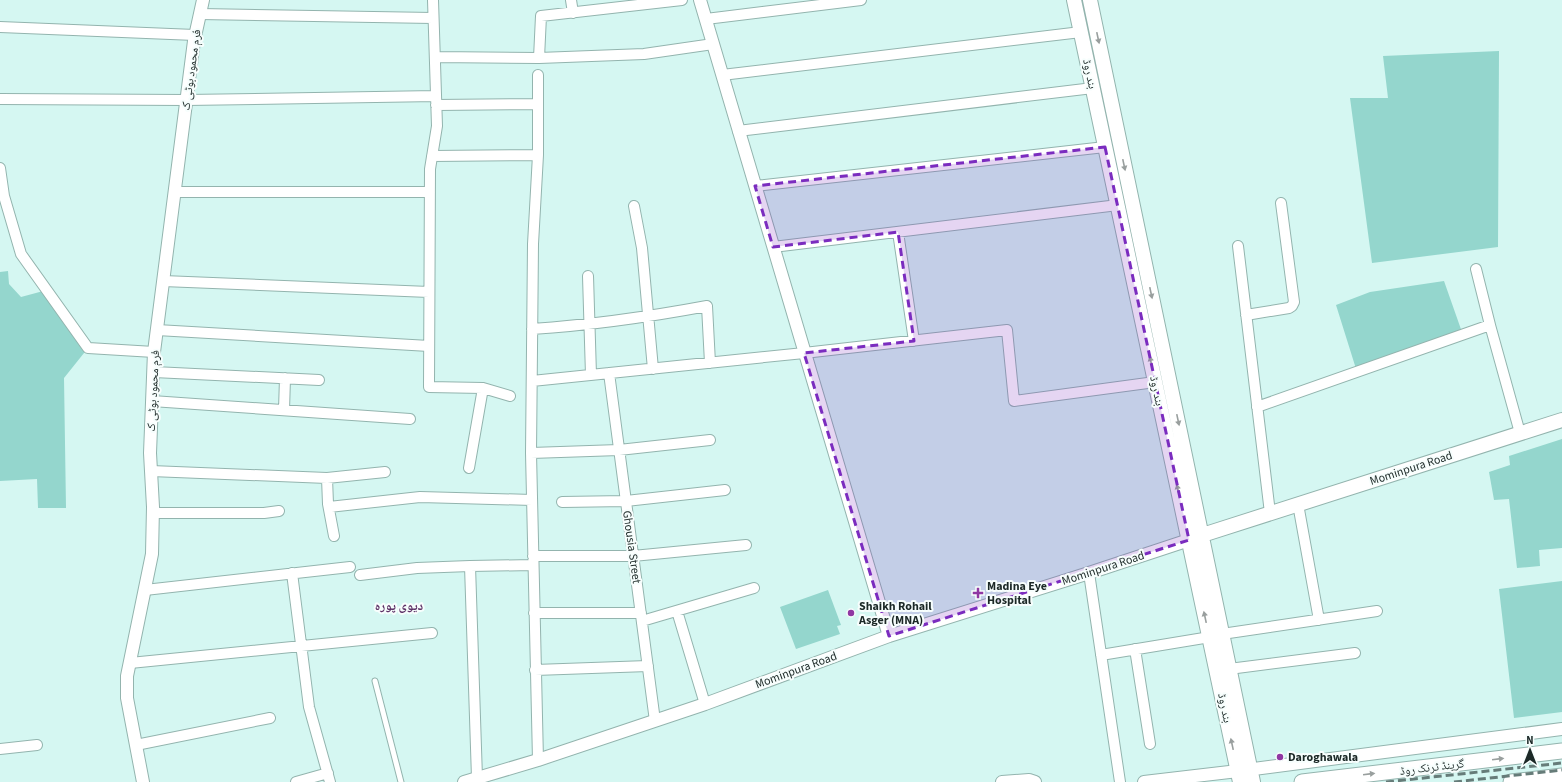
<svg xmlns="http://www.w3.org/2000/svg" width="1562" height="782" font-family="'Source Sans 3','Noto Naskh Arabic',sans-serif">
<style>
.green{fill:#94d6cd}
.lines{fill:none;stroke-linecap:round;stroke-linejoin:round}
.service-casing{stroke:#93b4ae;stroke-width:7}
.minor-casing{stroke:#93b4ae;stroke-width:12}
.tertiary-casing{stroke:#93b4ae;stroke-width:14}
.secondary-casing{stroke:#93b4ae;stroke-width:16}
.primary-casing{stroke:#93b4ae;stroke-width:17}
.service{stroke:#fff;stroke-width:5}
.minor{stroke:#fff;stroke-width:10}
.tertiary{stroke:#fff;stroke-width:12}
.secondary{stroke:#fff;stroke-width:14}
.primary{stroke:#fff;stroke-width:15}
.rail{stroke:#667c79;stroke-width:3;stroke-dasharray:8 4;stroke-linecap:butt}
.oneway{fill:#999f9e}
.marked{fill:#7b2cbf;fill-opacity:0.2;stroke:#7b2cbf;stroke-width:3;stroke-dasharray:8 5;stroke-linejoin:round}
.poi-dot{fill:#9037a3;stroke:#f7fefd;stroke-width:1.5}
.labels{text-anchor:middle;stroke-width:4;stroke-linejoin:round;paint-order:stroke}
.street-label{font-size:12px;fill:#1c2927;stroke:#f7fefd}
.poi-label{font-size:12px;font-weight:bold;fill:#1c2927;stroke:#f7fefd;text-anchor:start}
.neighbourhood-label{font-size:13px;font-weight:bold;fill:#5d3267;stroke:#f7fefd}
</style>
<rect width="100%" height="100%" fill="#d5f7f2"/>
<path class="green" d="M1499,51L1498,247L1372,263L1350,98H1388L1383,56Z
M8,271L9,284L21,297L47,290L88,348L64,378L66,508H38L37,479L0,481V272Z
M1444,281L1463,335L1357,372L1336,305L1370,292Z
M1562,439V548L1539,550L1540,566L1517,568L1509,499L1494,500L1489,472L1510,465L1509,456Z
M1562,581V712L1514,718L1499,589Z
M828,590L841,625L837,626L840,634L796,649L780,607Z"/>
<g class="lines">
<g class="service-casing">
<path id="service" d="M375,681L401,782"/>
</g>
<g class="minor-casing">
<path id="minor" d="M433,0L437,126L430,169L429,387L483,388L510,396
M571,0L573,13
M682,0L541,16L539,58L644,54L713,44
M200,14L433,18
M706,19L861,0
M0,27L195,35
M435,57L539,58
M722,75L1081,32
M0,99L186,100L436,96
M436,105L538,104
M738,131L1093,88
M432,156L538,155
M0,168L4,196L21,254L88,348L154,352
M755,186L1105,147
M175,192H430
M634,206L642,248L653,369
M898,232L914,341
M1238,246L1270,513
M773,247L1118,205
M1476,269L1490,325
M588,276L591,375
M163,281L429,292
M1246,315L1289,308L1292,306L1294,302L1281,203
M532,329C592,325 648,317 707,306L710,363
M157,330L429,346
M154,372L319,380
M609,373L655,721
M532,381L804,353L1007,330L1014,401L1155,382
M152,401L410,419
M1257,407L1490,325L1520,433
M284,410L285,378
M531,453L619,450L710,440
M469,468L483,388
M151,471L327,478L385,472
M327,478L328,504L334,536
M562,502L626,501L725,490
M1298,504L1319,620
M329,507L420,497L532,500
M153,513H264L279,511
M533,556H633L746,545
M292,573L309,707L330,782
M1089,573L1120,782
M360,575L417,568L470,566
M145,590L350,567
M677,611L705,704
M534,613H641
M642,621L754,588
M1222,634L1377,611
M1135,649L1150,744
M1101,655L1210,637
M130,663L432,633
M1229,669L1355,653
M535,670L648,666
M136,745L270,718
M0,749L37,745
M538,760L531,453L533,244L538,155V75
M477,778L470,566L533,565
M296,782L328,773"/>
</g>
<g class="tertiary-casing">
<path id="tertiary" d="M700,0L889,636
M143,782L127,698V676L152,554L153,507L150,453L154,352L194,41L203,0
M464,782L538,760L705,704L889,636L1089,573L1189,540
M1002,782L1029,780L1035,782
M1144,782L1238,771L1562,729"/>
</g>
<g class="secondary-casing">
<path id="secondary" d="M1074,0L1240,782
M1090,0L1253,782
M1193,538L1562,420"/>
</g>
<g class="primary-casing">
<path id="primary" d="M1302,782L1562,751
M1511,782L1562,776"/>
</g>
<use href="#service" class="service"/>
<use href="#minor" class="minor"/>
<use href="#tertiary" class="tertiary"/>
<use href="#secondary" class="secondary"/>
<use href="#primary" class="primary"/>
<path class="rail" d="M1386,782L1562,763
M1454,782L1562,770"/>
</g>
<defs><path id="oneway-solid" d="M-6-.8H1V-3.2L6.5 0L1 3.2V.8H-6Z"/></defs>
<g class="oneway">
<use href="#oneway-solid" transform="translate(1098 38) rotate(78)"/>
<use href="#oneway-solid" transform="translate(1124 165) rotate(78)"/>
<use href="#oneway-solid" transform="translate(1151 293) rotate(78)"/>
<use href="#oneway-solid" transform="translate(1151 362) rotate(-102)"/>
<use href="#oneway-solid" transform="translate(1178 420) rotate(78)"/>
<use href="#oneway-solid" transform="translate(1178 490) rotate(-102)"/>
<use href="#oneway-solid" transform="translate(1205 617) rotate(-102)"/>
<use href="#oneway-solid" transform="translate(1232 744) rotate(-102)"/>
<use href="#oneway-solid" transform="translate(1498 759) rotate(-7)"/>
<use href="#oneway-solid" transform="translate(1369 774) rotate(-7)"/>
</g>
<path class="marked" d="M1105,147L1189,540L889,636L804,353L914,341L898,232L773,247L755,186Z"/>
<g class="poi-dot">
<path d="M976 587h4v4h4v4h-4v4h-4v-4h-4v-4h4z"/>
<circle cx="851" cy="613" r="4"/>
<circle cx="1280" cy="757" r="4"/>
</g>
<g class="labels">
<g class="street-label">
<text transform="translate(191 70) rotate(-82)" y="4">فرم محمود بوٹی ک</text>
<text transform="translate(1090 74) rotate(78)" y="4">بند روڈ</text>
<text transform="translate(153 391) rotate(-87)" y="4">فرم محمود بوٹی ک</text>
<text transform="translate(1157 391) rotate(78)" y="4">بند روڈ</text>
<text transform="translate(1411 468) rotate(-18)" y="4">Mominpura Road</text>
<text transform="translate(632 547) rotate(82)" y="4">Ghousia Street</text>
<text transform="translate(1103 568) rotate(-18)" y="4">Mominpura Road</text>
<text transform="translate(796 670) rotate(-20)" y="4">Mominpura Road</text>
<text transform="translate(1225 708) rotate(78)" y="4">بند روڈ</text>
<text transform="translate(1432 767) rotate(-7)" y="4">گرینڈ ٹرنک روڈ</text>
</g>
<g class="poi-label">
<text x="987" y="590">Madina Eye<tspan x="987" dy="14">Hospital</tspan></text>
<text x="859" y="610">Shaikh Rohail<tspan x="859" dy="14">Asger (MNA)</tspan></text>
<text x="1288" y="761">Daroghawala</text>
</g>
<g class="neighbourhood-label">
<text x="399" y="610">دیوی پورہ</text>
</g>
</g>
<g transform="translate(1530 750)" stroke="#f7fefd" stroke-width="3" paint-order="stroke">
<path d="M0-3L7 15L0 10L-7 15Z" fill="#1c2927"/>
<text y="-6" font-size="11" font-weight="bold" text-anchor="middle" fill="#1c2927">N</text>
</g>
</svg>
